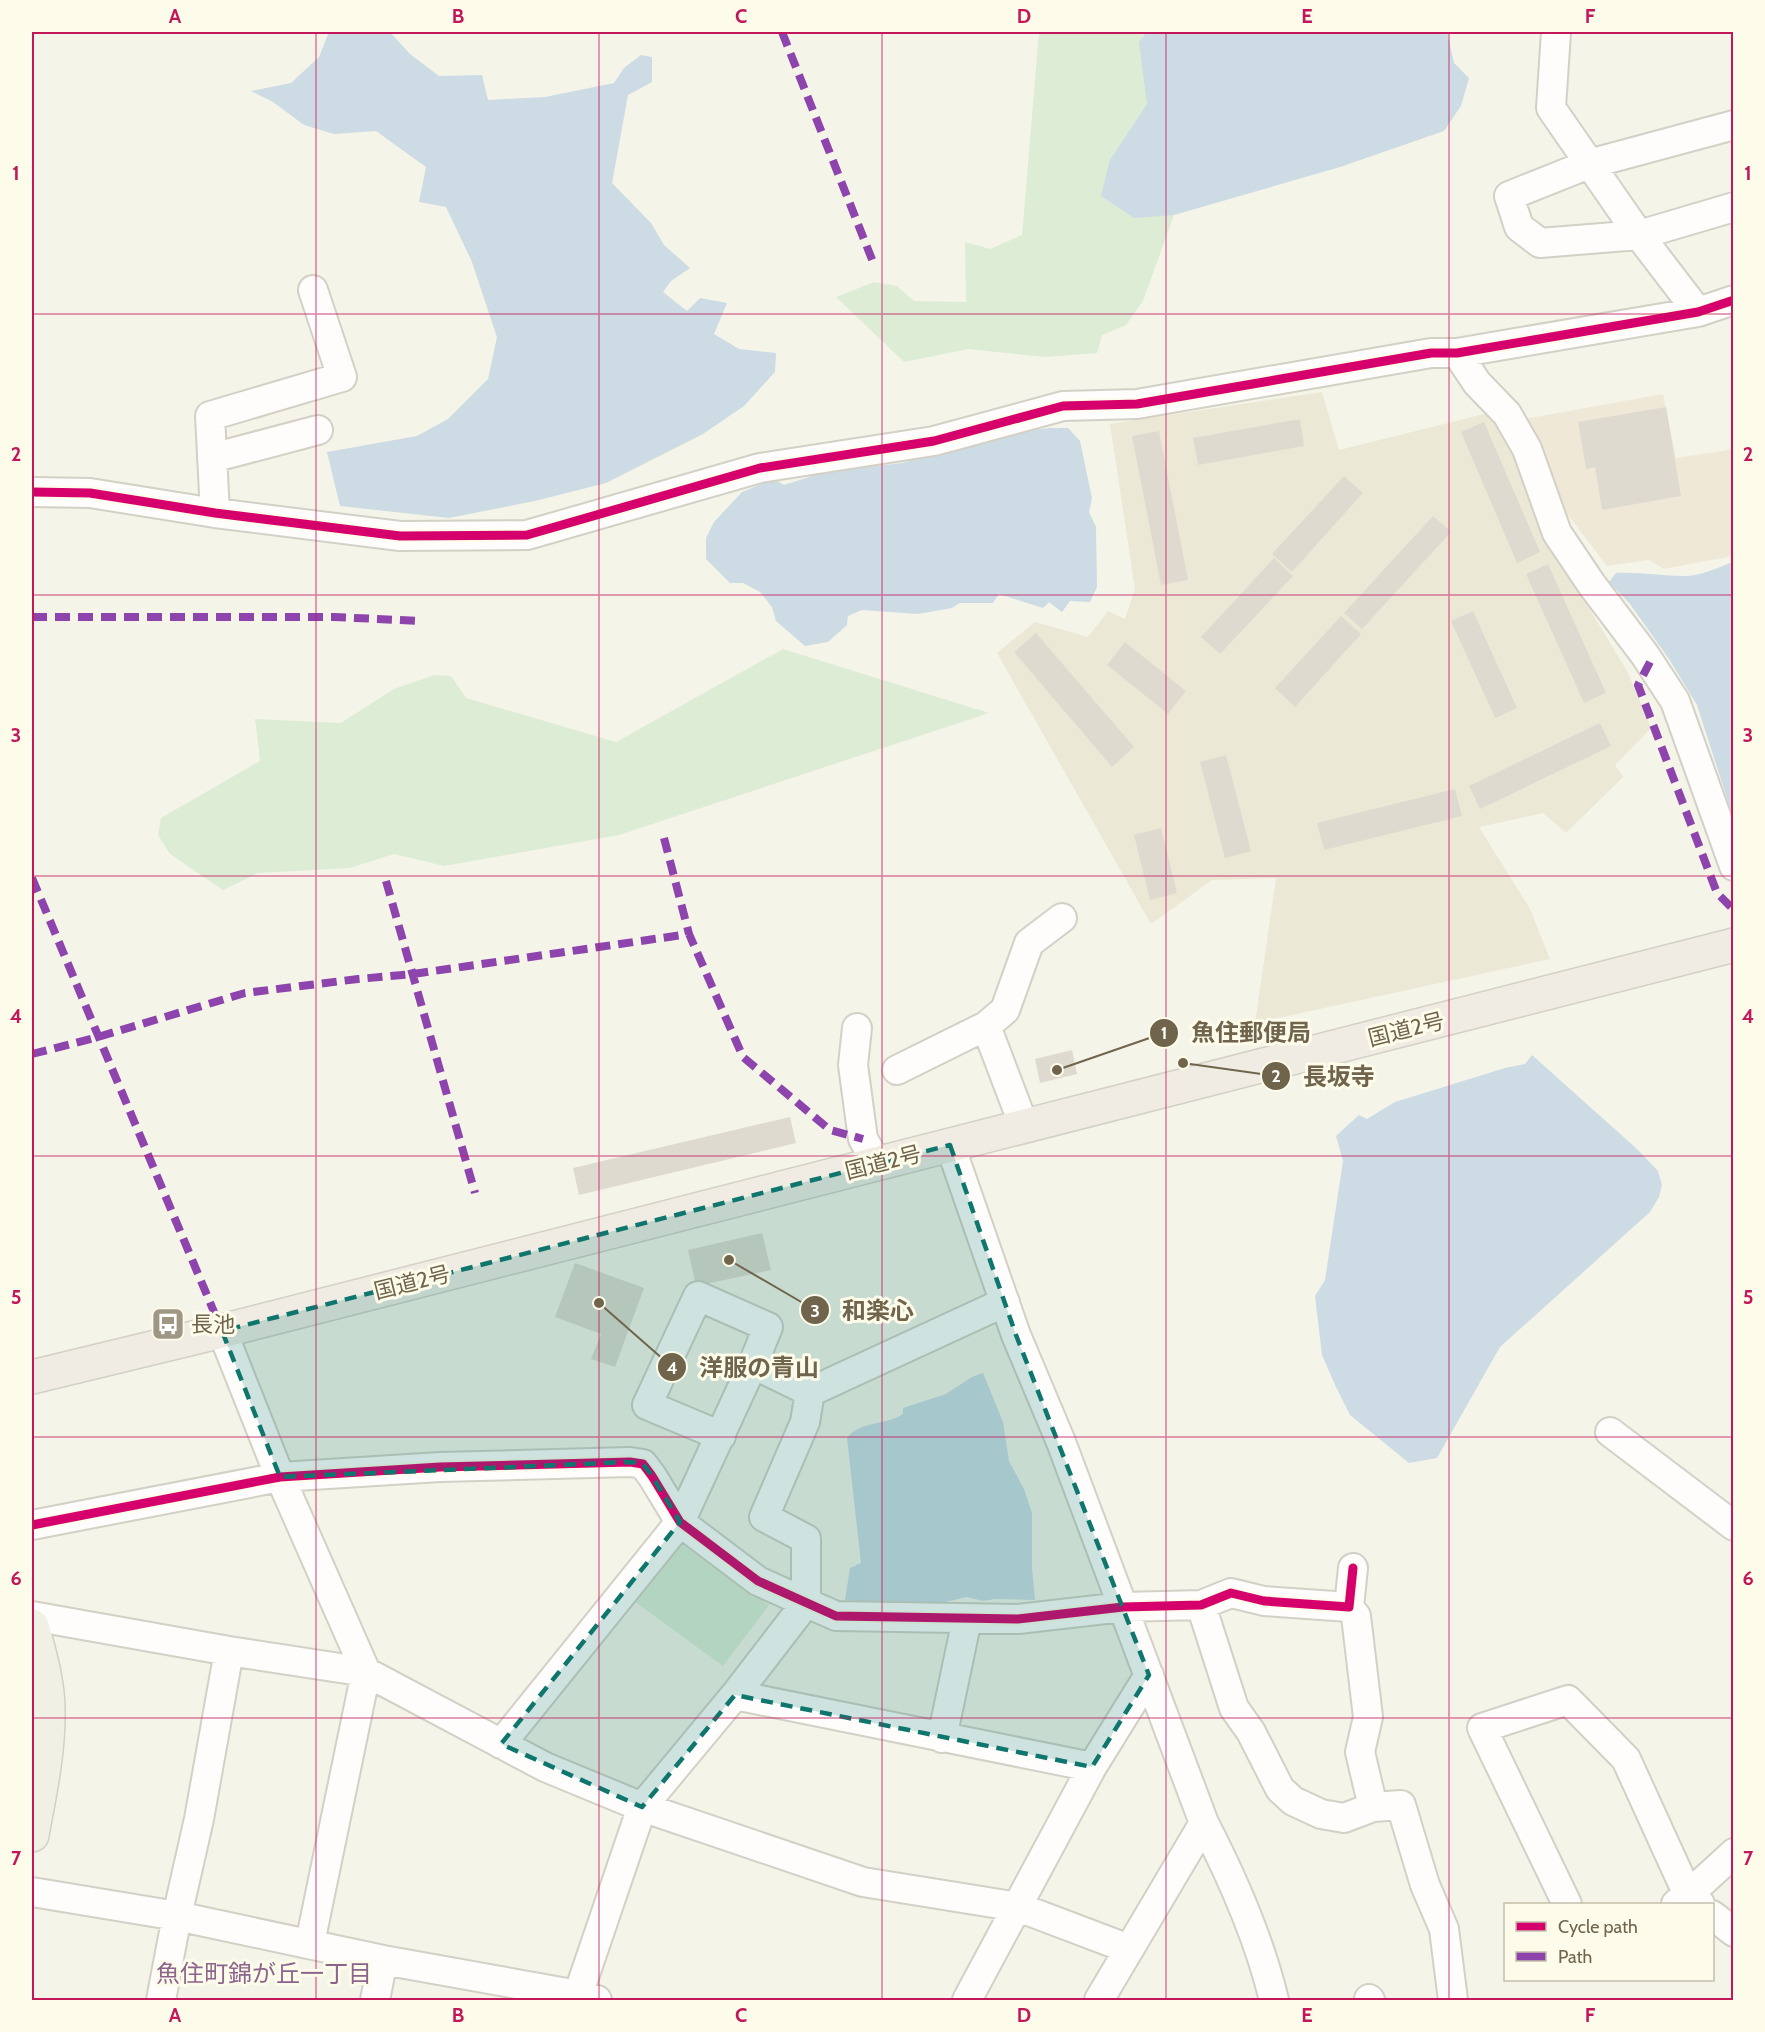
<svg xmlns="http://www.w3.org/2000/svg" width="1765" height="2032" font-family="Cabin,'Noto Sans JP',sans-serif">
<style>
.residential{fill:#ece8d6}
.commercial{fill:#f0e8d7}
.green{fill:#dcecd5}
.water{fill:#ccdbe4}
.building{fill:#dfdacf}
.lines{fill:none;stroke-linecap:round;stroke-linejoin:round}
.minor-casing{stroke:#d3d0c6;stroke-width:32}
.major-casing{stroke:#d3d0c6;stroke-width:36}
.highway-casing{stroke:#d3d0c6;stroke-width:36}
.minor{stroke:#fefdfc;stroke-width:28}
.major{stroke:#f1f0e5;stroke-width:33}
.highway{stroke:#f0ece4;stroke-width:33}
.quiet{stroke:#8e44ad;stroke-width:8;stroke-dasharray:15 8;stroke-linecap:butt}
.cycleway-casing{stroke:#fdfcea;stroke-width:13}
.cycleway{stroke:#d6006c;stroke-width:9}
.marked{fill:#0f766e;fill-opacity:0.2;stroke:#0f766e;stroke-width:4.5;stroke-dasharray:12 8;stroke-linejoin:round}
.grid{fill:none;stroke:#c2185b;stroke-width:1.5;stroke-opacity:0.55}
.labels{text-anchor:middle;stroke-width:6;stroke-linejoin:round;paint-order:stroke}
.street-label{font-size:22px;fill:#70644c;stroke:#fdfcea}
.poi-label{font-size:22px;fill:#70644c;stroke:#fdfcea;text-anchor:start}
.neighbourhood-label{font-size:24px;fill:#8c648c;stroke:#fdfcea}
.leader{fill:none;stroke:#70644c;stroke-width:2}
.callout-dot{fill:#70644c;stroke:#fdfcea;stroke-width:2}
.mark-label{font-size:18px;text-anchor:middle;font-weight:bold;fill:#fff}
.callout-label{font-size:24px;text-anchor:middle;font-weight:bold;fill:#70644c;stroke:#fdfcea;stroke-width:6;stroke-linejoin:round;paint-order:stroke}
.neatline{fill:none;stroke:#c2185b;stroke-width:2}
.grid-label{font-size:20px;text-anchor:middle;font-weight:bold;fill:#c2185b}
</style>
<rect width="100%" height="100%" fill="#f5f4e9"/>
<path class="residential" d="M1322,392L1339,450L1496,411L1520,465L1540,527L1627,671L1651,728L1615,765L1623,777L1566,833L1543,813L1479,827L1530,909L1550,959L1255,1023L1276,878L1212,880L1151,924L997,653L1035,622L1088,637L1108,611L1125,619L1135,589L1110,424Z"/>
<path class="commercial" d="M1663,394L1676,458L1733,449V556L1664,569L1649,560L1607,566L1555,498L1541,443L1524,419Z"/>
<path class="green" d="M1039,32H1207L1184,176L1174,215L1143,301L1126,325L1102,335L1097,353L1044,357L968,349L904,362L836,297L874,282L897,286L914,301L966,302L965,242L990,249L1022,235Z
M783,649L989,713L619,835L444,866L394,854L350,868L258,873L223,890L170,854L158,835L161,818L260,761L255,719L341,723L394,689L434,675L451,676L466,698L616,742Z
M679,1542L769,1605L723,1666L634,1601Z"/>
<path class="water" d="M329,32H390L410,54L439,76L482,75L488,100L545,97L614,83L624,68L641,55L652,57V82L628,95L612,183L651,223L664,245L690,268L671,281L663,292L687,311L700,298L727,303L714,334L739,349L776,353L775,372L744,406L703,434L606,483L535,501L449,518L340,506L327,452L417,436L448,419L488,379L497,337L472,262L446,207L419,202L426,167L376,131L334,134L304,125L273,102L251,91L291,83L319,57Z
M1147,32H1447L1454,63L1469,78L1461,106L1444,131L1340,167L1174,215L1134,218L1101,196L1110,160L1147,104L1139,42Z
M1050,428H1068L1080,441L1092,498L1089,512L1096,527L1097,587L1090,602L1070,601L1062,612L1049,602L1043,608L999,594L993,603H960L952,608L918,614L862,610L848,616L847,625L828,642L805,646L776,621L772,607L760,592L743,583H730L706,559V538L714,522L742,492L774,479L784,485L825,472L902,463L1021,431Z
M1733,562V817L1697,705L1669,659L1630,604L1609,582L1616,573C1639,572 1661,576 1683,576C1701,576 1717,568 1733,562Z
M1532,1055L1637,1149L1658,1171L1662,1185L1659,1197L1650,1212L1500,1347L1437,1458L1409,1463L1350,1415L1336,1387L1322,1355L1315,1296L1325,1280L1343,1161L1336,1136L1359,1115L1367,1119L1395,1102L1505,1068L1525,1064Z
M983,1373L1003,1422L1009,1461L1024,1489L1032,1513V1568L1035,1600L995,1599L983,1601L967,1597L936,1604L891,1603L845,1600L850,1568L861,1563L847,1438C861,1420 885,1426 903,1414V1408L946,1394L972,1377Z"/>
<path class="building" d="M1666,407L1681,496L1602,510L1595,467L1586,469L1578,422Z
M1300,419L1304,446L1198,465L1193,438Z
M1484,422L1540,552L1517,563L1461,432Z
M1159,431L1188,580L1161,585L1132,436Z
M1344,476L1363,493L1292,572L1272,554Z
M1433,516L1451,532L1362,629L1344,613Z
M1274,558L1293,576L1220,654L1201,637Z
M1548,564L1606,693L1584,703L1526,574Z
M1473,611L1517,708L1495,718L1451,621Z
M1341,616L1361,634L1295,707L1275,688Z
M1036,633L1134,747L1112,767L1014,652Z
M1125,642L1186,691L1168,714L1107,665Z
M1600,723L1611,746L1480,809L1469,786Z
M1226,755L1251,851L1225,858L1200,762Z
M1455,789L1462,816L1324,850L1317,823Z
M1161,828L1177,893L1150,900L1134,835Z
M1072,1050L1077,1074L1040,1083L1035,1059Z
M790,1117L796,1143L579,1195L573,1168Z
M762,1233L771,1270L696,1286L688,1250Z
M575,1263L644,1288L615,1367L591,1359L601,1334L555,1317Z"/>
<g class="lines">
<g class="minor-casing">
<path id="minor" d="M1556,32L1551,108L1639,235L1698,312
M1734,125L1589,164L1509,196L1519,227L1540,243L1639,235L1734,207
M1457,353L1477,383L1507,414L1527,449L1557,533L1592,585L1645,655L1675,701L1734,866
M212,458L318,430
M32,492L90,493L215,513L400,536L527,535L760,468L934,441L1063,406L1137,404L1431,353H1457L1698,312L1734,300
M215,513L210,416L342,377L313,290
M986,1026L1024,1126
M857,1028L853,1065L863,1139L877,1163
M897,1070L986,1026L1005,1010L1029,943L1062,918
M950,1145L1016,1335L1061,1442L1204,1823C1233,1879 1259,1938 1274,2000
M222,1331L280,1477L366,1672L310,1943
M1610,1432L1734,1526
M721,1436L647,1405L698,1296L768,1327L753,1364
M32,1525L280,1477L440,1467L630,1462L643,1464L652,1476L680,1522L758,1581L836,1616L1018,1619L1123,1607L1201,1605L1231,1593L1264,1601L1349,1607L1353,1568
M1201,1605L1234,1708L1251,1732L1280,1789L1293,1801L1321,1814L1344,1818L1373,1807L1401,1805L1425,1885L1444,1929L1453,2000
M1349,1607L1356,1616L1368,1717L1360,1752L1373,1807
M32,1616L229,1651L366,1672L545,1767L642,1807L863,1882L1018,1907L1129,1949
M735,1695L1092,1767
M942,1738L967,1619
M501,1744L680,1522L753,1364L810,1392L1005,1302
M32,1892L177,1916L383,1960L578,1995L597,2000
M1567,1904L1482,1728L1568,1700L1626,1759L1688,1895L1676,1904
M1700,1904L1688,1895L1734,1853
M1712,1915L1734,1932
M578,1995L642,1807L735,1695L806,1603V1539L764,1517L805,1422L810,1392
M1369,1999L1370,2000
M161,2000L177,1916L199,1819L229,1651
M375,2000L383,1960
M967,2000L1092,1767L1149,1675
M1099,2000L1204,1823"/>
</g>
<g class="major-casing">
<path id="major" d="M32,1626C40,1655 49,1686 48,1716C48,1756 39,1796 32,1835"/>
</g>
<g class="highway-casing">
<path id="highway" d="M32,1377L222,1331L1734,945"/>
</g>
<use href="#minor" class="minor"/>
<use href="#major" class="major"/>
<use href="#highway" class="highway"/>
<path class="quiet" d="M782,32L873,262
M32,617H334L421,621
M1650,662L1638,685L1717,893L1734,910
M664,838L689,934
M32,878L222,1331
M386,881L475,1193
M32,1054L98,1037L245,993L358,979L413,974L689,934L743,1057L830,1130L863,1139"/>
<g class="cycleway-casing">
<path id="cycleway" d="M32,492L90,493L215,513L400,536L527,535L760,468L934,441L1063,406L1137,404L1431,353H1457L1698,312L1734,300
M32,1525L280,1477L440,1467L630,1462L643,1464L652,1476L680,1522L758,1581L836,1616L1018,1619L1123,1607L1201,1605L1231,1593L1264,1601L1349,1607L1353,1568"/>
</g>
<use href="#cycleway" class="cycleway"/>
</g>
<path class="marked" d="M950,1145L1016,1335L1149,1675L1092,1767L735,1695L642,1807L501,1744L680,1522L652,1476L643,1464L630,1462L280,1477L222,1331Z"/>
<path class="grid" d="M316,32V2000M599,32V2000M882,32V2000M1166,32V2000M1449,32V2000M32,314H1734M32,595H1734M32,876H1734M32,1156H1734M32,1437H1734M32,1718H1734"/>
<defs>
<g id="bus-square" transform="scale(1.725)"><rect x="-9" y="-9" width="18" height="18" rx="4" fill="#9f9683" stroke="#fdfcea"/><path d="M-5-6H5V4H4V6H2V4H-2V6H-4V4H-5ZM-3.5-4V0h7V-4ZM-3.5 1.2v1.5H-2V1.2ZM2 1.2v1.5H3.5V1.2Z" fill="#fff"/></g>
</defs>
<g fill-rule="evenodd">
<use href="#bus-square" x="168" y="1324"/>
</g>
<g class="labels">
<g class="street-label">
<text transform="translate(1406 1029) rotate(-14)" y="8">国道2号</text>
<text transform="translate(883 1162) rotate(-14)" y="8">国道2号</text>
<text transform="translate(412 1282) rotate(-14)" y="8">国道2号</text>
</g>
<g class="poi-label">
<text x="191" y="1332">長池</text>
</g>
<g class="neighbourhood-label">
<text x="264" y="1982">魚住町錦が丘一丁目</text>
</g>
</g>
<path class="leader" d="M1057 1070L1164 1033M1183 1063L1276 1076M729 1260L815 1310M599 1303L672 1367"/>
<g class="callout-dot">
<circle cx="1057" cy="1070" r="6"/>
<circle cx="1183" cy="1063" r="6"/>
<circle cx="729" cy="1260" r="6"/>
<circle cx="599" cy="1303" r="6"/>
<circle cx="1164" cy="1033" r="15"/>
<circle cx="1276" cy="1076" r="15"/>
<circle cx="815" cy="1310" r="15"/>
<circle cx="672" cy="1367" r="15"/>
</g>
<g class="mark-label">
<text x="1164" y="1039">1</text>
<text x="1276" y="1082">2</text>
<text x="815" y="1317">3</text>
<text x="672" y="1374">4</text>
</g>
<g class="callout-label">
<text x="1251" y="1041">魚住郵便局</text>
<text x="1339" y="1085">長坂寺</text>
<text x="878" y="1319">和楽心</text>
<text x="759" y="1376">洋服の青山</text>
</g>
<rect width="1765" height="2032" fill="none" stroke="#fdfcea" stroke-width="66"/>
<rect x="1504" y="1903" width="210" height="78" fill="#fdfcea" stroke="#c5bfab" stroke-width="1.5"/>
<rect x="1516" y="1922" width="30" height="9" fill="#d6006c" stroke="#c5bfab" stroke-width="1.5"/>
<text x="1558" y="1933" font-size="18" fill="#70644c">Cycle path</text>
<rect x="1516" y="1952" width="30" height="9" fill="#8e44ad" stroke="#c5bfab" stroke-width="1.5"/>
<text x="1558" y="1963" font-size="18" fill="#70644c">Path</text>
<rect x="33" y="33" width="1699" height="1966" class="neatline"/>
<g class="grid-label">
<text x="175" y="23">A</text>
<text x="458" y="23">B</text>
<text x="741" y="23">C</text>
<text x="1024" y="23">D</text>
<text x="1307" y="23">E</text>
<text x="1590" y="23">F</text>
<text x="16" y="180">1</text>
<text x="1748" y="180">1</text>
<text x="16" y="461">2</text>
<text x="1748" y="461">2</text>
<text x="16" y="742">3</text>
<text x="1748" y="742">3</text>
<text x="16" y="1023">4</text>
<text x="1748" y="1023">4</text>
<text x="16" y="1304">5</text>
<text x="1748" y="1304">5</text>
<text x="16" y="1585">6</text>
<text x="1748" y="1585">6</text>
<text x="16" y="1865">7</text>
<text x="1748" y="1865">7</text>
<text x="175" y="2022">A</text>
<text x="458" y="2022">B</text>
<text x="741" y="2022">C</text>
<text x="1024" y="2022">D</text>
<text x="1307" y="2022">E</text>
<text x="1590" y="2022">F</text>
</g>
</svg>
